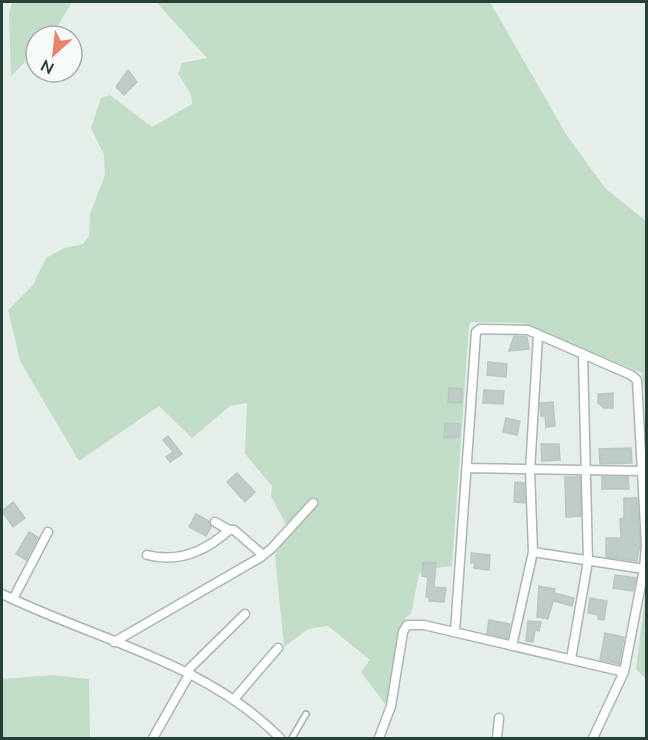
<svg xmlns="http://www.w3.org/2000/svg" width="648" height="740" font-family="Mulish,sans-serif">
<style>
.green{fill:#c1ddc7}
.building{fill:#becbc6;stroke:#b9c7c0;stroke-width:1.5}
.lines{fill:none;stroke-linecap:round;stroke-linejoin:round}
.service-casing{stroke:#a9b6b1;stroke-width:8}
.minor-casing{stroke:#a9b6b1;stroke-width:11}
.service{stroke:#fff;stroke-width:4.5}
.minor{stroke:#fff;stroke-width:8}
</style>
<rect width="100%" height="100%" fill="#e6eeea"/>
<path class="green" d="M12,2H72L52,36H36V51L11,76L9,14Z
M156,2H490L566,134L605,188L646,221V404L642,373L523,323L471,322L469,326L452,566L429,569L419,574L411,614L405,618L388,708L361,672L370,660L328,626L308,629L284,647L275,555L290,532L271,496L272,486L245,454L247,403L230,406L192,438L159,406L79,461L20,361L8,310L33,285L46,258L64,248L83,244L89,236L90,214L105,175L104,155L91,128L101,98L110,95L152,127L192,104L191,94L178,74L182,63L207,58Z
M646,590V679L636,669Z
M53,675L89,679L90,738H2V679Z"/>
<path class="building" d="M128,70L137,82L124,95L116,87Z
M514,336L527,337L529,349L509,351Z
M488,362L507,364L506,377L487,375Z
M449,388L462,389L461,403L448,402Z
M484,390L504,391L503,404L483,403Z
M613,393V408H604L598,403V394Z
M553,402L555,426L546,427L545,416H541L540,403Z
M506,418L520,421L517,435L503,432Z
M445,423L460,424L459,437L444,438Z
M168,436L182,454L170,462L166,457L173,452L163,440Z
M541,444H559L560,460L542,461Z
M631,448L632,463L600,464L599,449Z
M237,473L255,492L245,502L227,482Z
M565,477H580L581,516L566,517Z
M602,477H628L629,489H602Z
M515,482L524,483L525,503L514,502Z
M624,498H637L640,543L637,561L606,557V538H621L620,519L624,518Z
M13,502L25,518L13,527L2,511Z
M196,514L209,521L211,527L206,536L189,527Z
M29,532L38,537L26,560L16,554Z
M471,553L490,555L489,570L474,568L475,563H471Z
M423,562L436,563L434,587L446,588L444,602L429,601V597H426L428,577L422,576Z
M615,575L636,578L633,591L613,588Z
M539,586L555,589L554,593L574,598L572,606L553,601L548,619L537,617Z
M590,598L607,601L604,620L598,619V615L588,613Z
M489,620L510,624L507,638L487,633Z
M528,621L541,622L539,631L535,630L533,642L526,641Z
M605,633L624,637L619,664L600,660Z"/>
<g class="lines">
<g class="service-casing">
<path id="service" d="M292,738L306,714"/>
</g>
<g class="minor-casing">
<path id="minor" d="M468,468L641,471
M215,522L229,530
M533,552L644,569
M147,555C178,563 206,551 229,530H234L263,555
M2,594C96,640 205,662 280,738
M13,599L48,532
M455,632L476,332L480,329L528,330L631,375L637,380L646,545L644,569L624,672L593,738
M114,642L261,557L272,548L313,503
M512,646L533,552L530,471L538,336
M571,659L588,561L583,356
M186,672L245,614
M235,698L278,648
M153,738L190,673
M379,738L391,706L403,632L407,625H424L624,672
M497,738L499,718"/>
</g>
<use href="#service" class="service"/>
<use href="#minor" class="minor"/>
</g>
<rect width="648" height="740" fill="none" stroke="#263f37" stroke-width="6"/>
<g transform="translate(54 54) rotate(207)"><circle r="28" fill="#f6faf8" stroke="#a3afab" stroke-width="1.5"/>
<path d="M0-4.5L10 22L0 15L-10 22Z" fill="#e88269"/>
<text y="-9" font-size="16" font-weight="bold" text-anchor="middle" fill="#263f37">N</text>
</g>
</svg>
